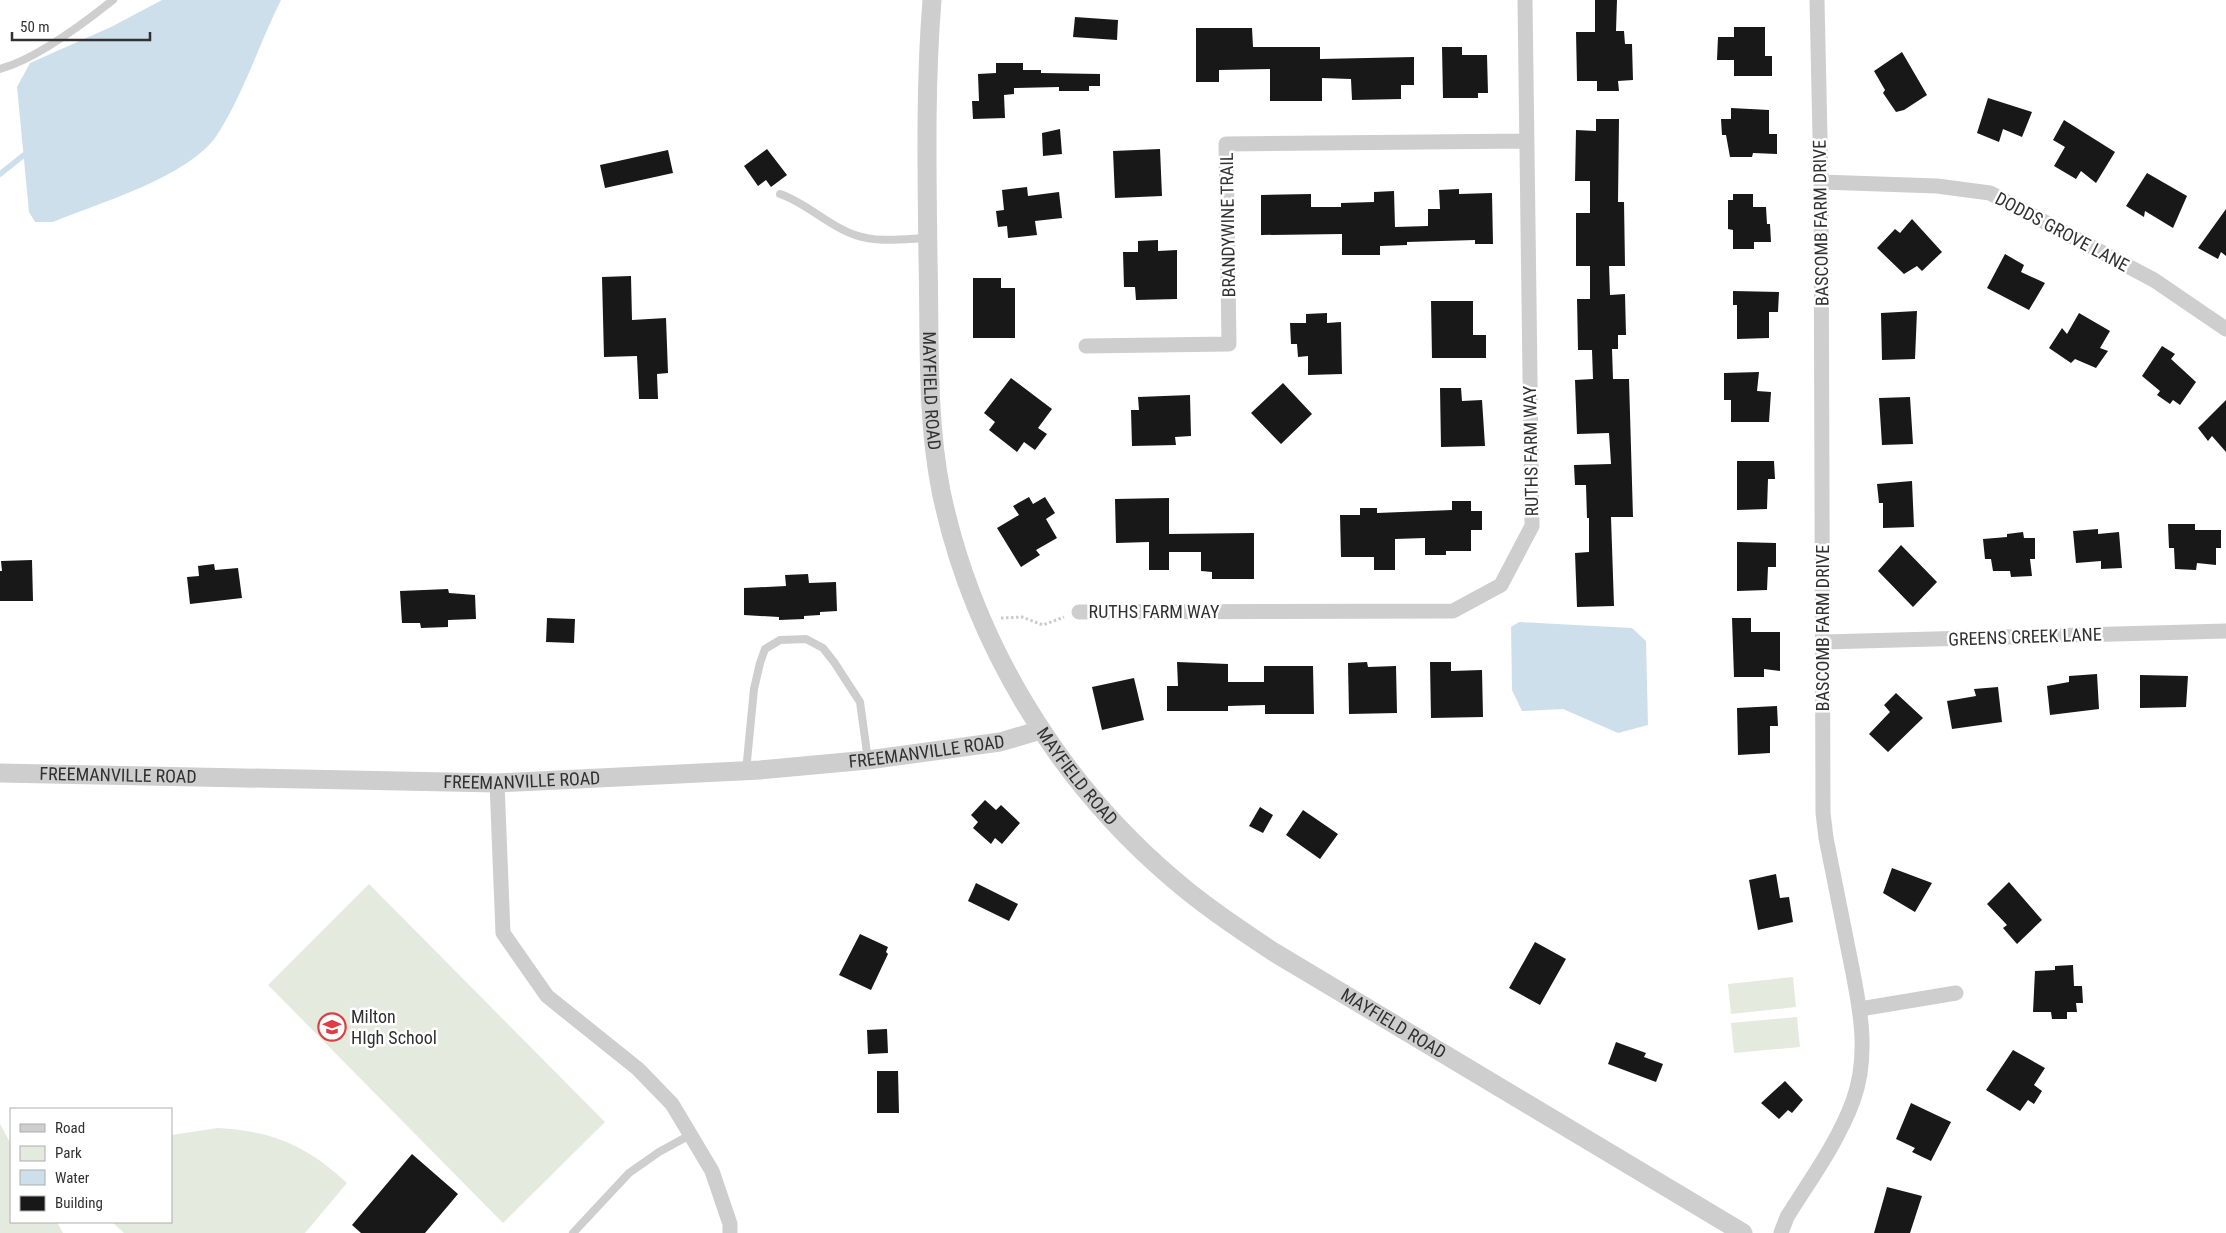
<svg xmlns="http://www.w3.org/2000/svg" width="2226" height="1233" font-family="'Roboto Condensed',sans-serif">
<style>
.green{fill:#e4eadd}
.water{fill:#cedfec}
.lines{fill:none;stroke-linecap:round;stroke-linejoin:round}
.stream{stroke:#cedfec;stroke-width:5.5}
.building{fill:#181818}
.path{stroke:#cbcbcb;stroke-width:3;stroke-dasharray:2.5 2.5;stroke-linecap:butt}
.service{stroke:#cecece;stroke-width:8}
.minor{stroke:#cecece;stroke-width:15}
.tertiary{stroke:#cecece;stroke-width:19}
.labels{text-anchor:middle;stroke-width:5;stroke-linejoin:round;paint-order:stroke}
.street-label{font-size:18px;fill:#313131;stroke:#fff}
.poi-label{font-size:18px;fill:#313131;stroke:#fff;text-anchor:start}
</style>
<rect width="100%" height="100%" fill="#fff"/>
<path class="green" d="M369,884L605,1122L503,1223L268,985Z
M1793,977L1796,1007L1731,1014L1728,984Z
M1797,1017L1800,1047L1734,1053L1731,1023Z
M0,1124L11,1144V1222H57L63,1233H0Z
M218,1128C273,1131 307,1146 347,1183L305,1233H124L112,1222H171V1135Z"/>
<path class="water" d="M162,0H281C259,44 244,93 217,135C189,177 99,203 53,222H35L29,212L17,87L30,63L111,27Z
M1519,622L1632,628L1646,641L1648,725L1618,733L1563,709L1522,711L1512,690L1511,627Z"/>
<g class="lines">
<path class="stream" d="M0,174L24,155"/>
</g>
<path class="building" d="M1595,0H1617L1616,31H1624L1625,44H1632L1633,80L1618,81L1619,91H1597V81H1577L1576,32H1595Z
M1075,17L1118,20L1117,40L1073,37Z
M1734,27H1765V56H1772V76H1734V60H1717L1718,37H1734Z
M1196,28H1252L1253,47H1320V59L1414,57V85H1401V99L1352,100L1351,79L1322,78V101H1270V69L1219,70V82H1196Z
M1442,47H1462V55H1487L1488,93H1478V98H1443Z
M1902,52L1927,95L1904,110L1896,112L1883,93L1885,90L1874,71Z
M996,63H1023V70H1041V73L1100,74V86H1089V91H1059V87L1014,88V94L1004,95L1005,118L973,119L972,101H979L978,74L996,73Z
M1988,98L2032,112L2022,137L2003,129L1999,142L1977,133Z
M1731,108L1769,110V134H1777V154L1753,153L1752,157H1730L1726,135H1722L1721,119H1731Z
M1596,119H1619L1618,202H1624L1625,266H1609L1610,295L1625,294L1626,335H1618V349H1612L1613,379H1629L1633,517H1611L1614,606L1577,607L1575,553L1589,552V518H1587L1586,485H1575L1574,465L1611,464L1609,433L1577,434L1575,380L1593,379L1592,350H1578L1577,299H1590V266H1576V213H1590V181H1575L1576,130L1596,131Z
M2064,120L2115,152L2096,183L2081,171L2076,179L2054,166L2065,147L2053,140Z
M1060,129L1062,154L1043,156L1042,133Z
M767,149L787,175L771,187L766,180L758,186L744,166Z
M1160,149L1162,196L1115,198L1113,151Z
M668,150L673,173L605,188L600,165Z
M2147,173L2187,196L2173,228L2145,211L2144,217L2126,206Z
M1027,187L1028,196L1059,192L1062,218L1035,221L1037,235L1008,238L1007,226L998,227L996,211L1004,210L1002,190Z
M1459,189V194L1492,193L1493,244H1475V240L1407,242V245L1380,246V255H1342V234L1261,235V195L1311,194V207H1341V203L1374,202V192L1394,191L1395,227L1428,226V209H1440L1439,190Z
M1733,194H1753V207H1766L1767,224H1770L1771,242H1754V249H1733V230L1728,229V200H1733Z
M2226,209V256L2221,252L2218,259L2198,248Z
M1912,219L1942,252L1922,271L1917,266L1904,274L1877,248L1895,229L1900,233Z
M1158,240V251L1177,250V299L1136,300L1135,287H1124L1123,252H1138V241Z
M2005,254L2024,265L2021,272L2045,283L2029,310L1987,288Z
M631,276L632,320L666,318L668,373L657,374L658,399H639L637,356L604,357L602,277Z
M973,278H1001V288H1015V338H973Z
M1733,291L1779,292L1778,312H1769V338L1737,339V305H1733Z
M1431,301H1473V335H1486V358H1432Z
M1917,311L1915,359L1882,360L1881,313Z
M1327,313V323L1341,322L1342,374L1308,375V356L1298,357L1297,344H1291L1290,323H1306V314Z
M2079,313L2110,331L2100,348L2108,351L2096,368L2075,359L2071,363L2049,348L2062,328L2067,334Z
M2162,346L2175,354L2171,359L2196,382L2180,405L2173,400L2170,404L2157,395L2160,391L2142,376Z
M1759,372L1757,391L1771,392L1769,422H1731V400H1724V373Z
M1011,378L1052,409L1038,428L1047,434L1035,450L1024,442L1017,452L989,430L995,422L984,413Z
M1283,383L1312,414L1281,444L1251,413Z
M1440,388H1461L1462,401L1482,400L1485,446L1441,447Z
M1190,395L1191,436L1175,437L1176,445L1132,446L1131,410H1139L1138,397Z
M1910,397L1913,444L1882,445L1879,398Z
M2226,400V452L2212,436L2208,441L2198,428Z
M1737,461H1774L1775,479H1768L1767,509L1737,510Z
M1912,481L1914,527L1883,528V503H1879L1877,484Z
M1029,497L1033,504L1045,497L1055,513L1046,519L1057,538L1036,550L1040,555L1021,567L997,528L1019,515L1013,506Z
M1169,498V534L1254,533V579H1212V572L1201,571V552H1169V570H1149V542L1116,543L1115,499Z
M1452,501H1471V511H1482V530H1471V551H1446V555H1425V538L1395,539V570H1374V557H1341L1340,515H1360V508H1377V513L1452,510Z
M2168,524H2195V530H2221V548H2216V565L2197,563L2196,570L2175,569L2174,548H2169Z
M2098,529V534L2119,532L2122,568L2101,569V561L2076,563L2073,531Z
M2023,532L2024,538H2035V559H2030L2032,576L2011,577L2010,571H1993L1991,559H1985L1983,539L2007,537V534Z
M1737,542L1776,543V567H1768L1767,590L1737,591Z
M1901,545L1937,582L1913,607L1878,571Z
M32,560L33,601H0V571H2L1,561Z
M214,564L215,570L238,568L242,598L190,604L187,577L199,576L198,566Z
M808,574L809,583L836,582L837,611L820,612V615L804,616V619L779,620V617L744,615V588L786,586L785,575Z
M448,589L449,593L475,595L476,619L448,620V627L421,628L420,623H402L400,591Z
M547,618L575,619L574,643L546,642Z
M1732,618H1751V632H1780V671L1764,669V677H1734Z
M1177,662L1228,664V682H1264V666H1313L1314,714H1265V705L1228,706V711H1167V686H1178Z
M1367,662L1368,667L1396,666L1397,713L1349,714L1348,663Z
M1430,662H1451V671L1482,670L1483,717L1431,718Z
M2097,674L2099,709L2050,715L2047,686L2069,682V676Z
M2140,675L2188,676L2186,707L2140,708Z
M1134,678L1144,720L1102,730L1092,687Z
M1998,687L2002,722L1952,729L1947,701L1976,696L1974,689Z
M1896,693L1923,718L1888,752L1869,734L1890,712L1884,705Z
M1777,706L1778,726H1770V753L1738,755L1737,708Z
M985,800L996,810L1001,805L1020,823L1002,844L995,838L991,844L973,828L978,822L971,815Z
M1260,807L1273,815L1263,833L1249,826Z
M1303,810L1338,834L1320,859L1286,835Z
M1892,868L1932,883L1915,912L1883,893Z
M1776,874L1780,898L1789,897L1793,922L1758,930L1749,880Z
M2009,882L2042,920L2017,944L2003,928L2007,925L1987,904Z
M976,883L1018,904L1009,921L968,901Z
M860,934L888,947L886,952L888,954L871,990L839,975Z
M1535,942L1566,959L1540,1005L1509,988Z
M2073,965L2074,986H2082L2083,1003H2076L2077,1012H2067V1019H2052L2051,1012H2033L2035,971L2055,970V966Z
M887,1029L888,1053L868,1054L867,1030Z
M1616,1042L1646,1053L1644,1057L1663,1064L1656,1082L1608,1064Z
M2013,1050L2045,1068L2034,1085L2042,1091L2034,1104L2028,1100L2020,1111L1986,1090Z
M877,1071H898L899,1113H877Z
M1785,1081L1803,1100L1792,1113L1788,1110L1779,1119L1761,1103Z
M1911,1103L1951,1122L1931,1161L1912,1152L1915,1148L1896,1139Z
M412,1154L458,1194L425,1233H361L352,1225Z
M1887,1187L1922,1196L1910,1233H1874Z"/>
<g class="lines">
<path class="path" d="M1001,618L1022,617L1043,625L1064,617"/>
<path class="service" d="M0,69C37,59 83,24 113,0
M780,194C807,203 828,226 855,235C878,243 904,239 928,238
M746,771L754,689L760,663L765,649L780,640L806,639L823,648L834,662L860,702L868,760
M573,1233L629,1173L659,1152L690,1135"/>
<path class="minor" d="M1821,182L1937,186L1990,193L2154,280L2226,329
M1086,346L1229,344L1226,144L1527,141
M1079,612L1453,611L1501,585L1532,526L1525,0
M1824,642L2226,631
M497,783L503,933L547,996L638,1069L672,1104L712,1171L730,1224V1233
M1860,1009L1956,993
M1781,1233L1787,1217C1810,1180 1838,1142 1853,1101C1872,1049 1857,995 1847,943C1840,908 1833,873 1826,838L1823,813L1821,182L1817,0"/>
<g class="tertiary">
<path id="s1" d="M932,0C925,86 927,173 928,259C930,336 926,415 941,491C972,640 1056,779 1172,878C1203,905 1238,928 1272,951L1743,1233"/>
<path id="s2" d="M0,773L497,783L760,770L868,760L1000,742L1041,730"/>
</g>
</g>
<defs>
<g id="school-ring" transform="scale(1.4375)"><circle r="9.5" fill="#fff" stroke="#de3d42" stroke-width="1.5"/><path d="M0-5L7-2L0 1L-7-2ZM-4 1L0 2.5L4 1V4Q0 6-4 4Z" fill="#de3d42"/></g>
</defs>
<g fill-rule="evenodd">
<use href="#school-ring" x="332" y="1027"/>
</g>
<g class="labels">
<g class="street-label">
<text transform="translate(1821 223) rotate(-91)" y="6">BASCOMB FARM DRIVE</text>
<text transform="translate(1228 225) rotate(-91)" y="6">BRANDYWINE TRAIL</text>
<text transform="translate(2062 232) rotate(28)" y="6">DODDS GROVE LANE</text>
<text dy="6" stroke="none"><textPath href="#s1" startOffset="391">MAYFIELD ROAD</textPath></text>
<text transform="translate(1531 451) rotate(-91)" y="6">RUTHS FARM WAY</text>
<text x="1154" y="618">RUTHS FARM WAY</text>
<text transform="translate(1823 628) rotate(-90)" y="6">BASCOMB FARM DRIVE</text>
<text transform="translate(2025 637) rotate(-2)" y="6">GREENS CREEK LANE</text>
<text dy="6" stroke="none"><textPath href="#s2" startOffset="928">FREEMANVILLE ROAD</textPath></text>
<text dy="6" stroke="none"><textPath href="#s2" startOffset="118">FREEMANVILLE ROAD</textPath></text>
<text dy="6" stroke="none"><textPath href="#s1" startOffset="811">MAYFIELD ROAD</textPath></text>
<text dy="6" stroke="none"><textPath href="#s2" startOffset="522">FREEMANVILLE ROAD</textPath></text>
<text dy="6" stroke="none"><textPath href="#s1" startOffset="1216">MAYFIELD ROAD</textPath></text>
</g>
<g class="poi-label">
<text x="351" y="1023">Milton<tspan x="351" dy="21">HIgh School</tspan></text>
</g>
</g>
<rect x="10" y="1108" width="162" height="115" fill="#ffffff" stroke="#adadad"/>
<rect x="20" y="1124" width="25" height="8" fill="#cecece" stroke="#adadad"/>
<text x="55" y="1133" font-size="15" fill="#313131">Road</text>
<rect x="20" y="1146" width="25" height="15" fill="#e4eadd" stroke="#adadad"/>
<text x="55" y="1158" font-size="15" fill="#313131">Park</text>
<rect x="20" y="1170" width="25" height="15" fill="#cedfec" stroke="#adadad"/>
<text x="55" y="1183" font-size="15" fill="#313131">Water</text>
<rect x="20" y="1196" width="25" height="15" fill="#181818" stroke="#adadad"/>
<text x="55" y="1208" font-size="15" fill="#313131">Building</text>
<path d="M12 32v8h138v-8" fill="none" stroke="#313131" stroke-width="2.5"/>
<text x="20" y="32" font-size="15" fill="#313131" stroke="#ffffff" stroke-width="4" paint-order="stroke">50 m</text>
</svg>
